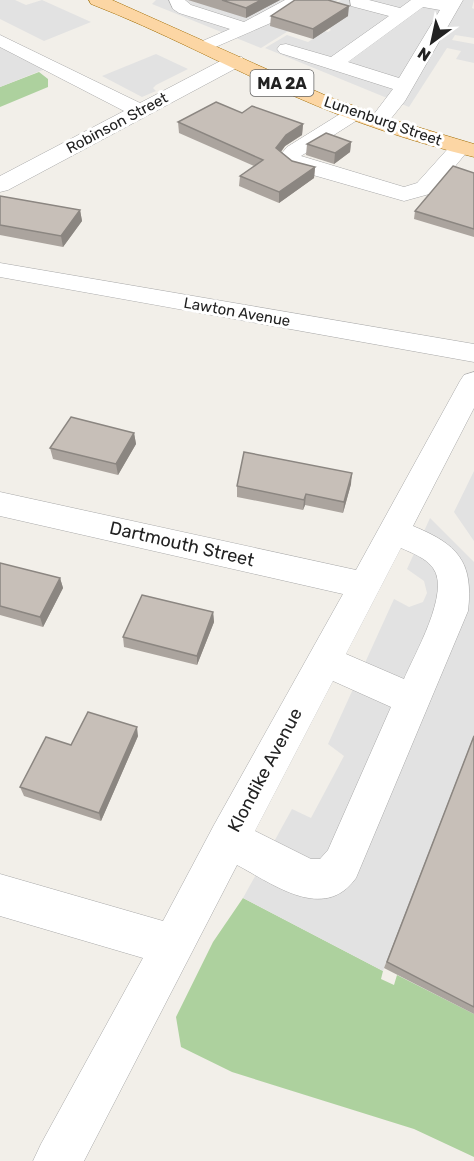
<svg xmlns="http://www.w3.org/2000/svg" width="474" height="1161" font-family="Rubik,sans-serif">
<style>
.forest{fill:#add19e}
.parking{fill:#e2e2e2}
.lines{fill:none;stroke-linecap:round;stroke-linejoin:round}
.minor-casing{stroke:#a9a9a9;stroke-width:1}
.major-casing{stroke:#a06b00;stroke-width:1}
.minor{fill:#fff;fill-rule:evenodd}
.major{fill:#fcd6a4;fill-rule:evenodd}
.wall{fill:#aba49e}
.shaded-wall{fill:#8b8681}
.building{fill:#c7bfb8;stroke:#8b8681;stroke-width:1.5}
.labels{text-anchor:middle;stroke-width:6;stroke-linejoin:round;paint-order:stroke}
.far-street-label{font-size:15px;fill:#222;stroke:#fff}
.shield{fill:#fff;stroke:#646464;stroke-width:1.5}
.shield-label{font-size:16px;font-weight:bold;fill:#222}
.street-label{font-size:18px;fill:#222;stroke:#fff}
</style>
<rect width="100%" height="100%" fill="#f2efe9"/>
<path class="forest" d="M39,72L48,79V87L0,107V87Z
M243,898L383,971L381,979L394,985L397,975L474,1014V1157L414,1129L232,1072L181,1047L176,1017L213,942Z"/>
<path class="parking" d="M0,0H15L26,5L42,0L91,22L44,41L0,19Z
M156,0H338L261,48L152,4Z
M341,0H474L472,8L474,9V38L455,35L452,40L474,44V63L456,59L461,51L447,48L409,107L265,48L287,35L308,42L325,31L328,32L331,30L329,28L327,10Z
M0,43L50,67L0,87Z
M156,54L188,69L156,85L153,88L156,91L142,97L102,76Z
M474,471V541L454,512Z
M430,518L474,562V735L383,971L243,898L292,809L311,818L344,756L328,744L394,599L409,607L423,602L427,593L424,581L407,569Z"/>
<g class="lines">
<g class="minor-casing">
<path id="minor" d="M169,0H185L191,5L244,22L285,0H305L273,22L204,52L198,51L195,47L198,43L230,29L179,13L173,9Z
M350,0H369L400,8L411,0H463L405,101L385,126H371L368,122L393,89L280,53L277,49L280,45L286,44L331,57L389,16L351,6ZM423,7L440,10L399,78L348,62Z
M0,35L140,103L228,57H242L244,61L242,65L8,190L0,192V176L124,111L0,47Z
M355,107L362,109L365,113L362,117L301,156L404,187L417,183L453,143L460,141L467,143L471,147L433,193L404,201L292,169L278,158L287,147L348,109Z
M0,263L474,344V362L0,277Z
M474,372V408L413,526C457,544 474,561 468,611L356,878C324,923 273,884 237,865L84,1161H33L41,1144L143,958L0,916V874L163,921L214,825L343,594L0,516V492L356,570L460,381L464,375ZM401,548C412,553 426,558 433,568C451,592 414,655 404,679L346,654ZM333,681L391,707L328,850L320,859H311L255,831Z"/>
</g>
<g class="major-casing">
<path id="major" d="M89,0H112L329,97L394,120L474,144V157C413,142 353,122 296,97C227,67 161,31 91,4Z"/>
</g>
<use href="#minor" class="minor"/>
<use href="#major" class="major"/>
</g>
<path class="wall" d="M188,0H280L246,18Z
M271,16H348L313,39L270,26Z
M242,113L303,124L302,135L285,146L281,152L292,161L315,167L314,178L279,203L239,186L240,176L254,166L179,133L178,122Z
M351,142L350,152L334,164L306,155L307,144Z
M474,173V237L414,219L415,211Z
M0,196L80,210L82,221L63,247L0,235Z
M134,433L136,444L118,475L53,459L50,448Z
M351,484L343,513L305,505L303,510L237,497V486Z
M0,563L60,578L63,588L43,627L0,615Z
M213,612L214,622L197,665L124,647L123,637Z
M474,735V1014L384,968Z
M138,736L101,821L24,796L20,787L71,745Z"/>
<path class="shaded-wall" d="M261,0H280L246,18V8Z
M349,6L348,16L313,39V29Z
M303,124L302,135L285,146L276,158V148L286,135Z
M351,142L350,152L334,164L335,153Z
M315,167L314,178L279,203V192Z
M80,210L82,221L63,247L61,236Z
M134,433L136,444L118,475L116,464Z
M352,473L351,484L343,513L344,502Z
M306,494L305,505L303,510L304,500Z
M60,578L63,588L43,627L40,617Z
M213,612L214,622L197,665V656Z
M137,727L138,736L101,821L99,813Z"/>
<path class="building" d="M222,0H261L246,8Z
M295,0H328L349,6L313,29L271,16Z
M216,102L242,113L252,106L303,124L286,135L276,148L292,161L315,167L279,192L240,176L263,160L178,122Z
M326,133L351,142L335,153L307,144Z
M453,166L474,173V229L415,211Z
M0,196L80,210L61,236L0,225Z
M71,417L134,433L116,464L50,448Z
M244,452L352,473L344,502L306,494L304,500L237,486Z
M0,563L60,578L40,617L0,606Z
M142,595L213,612L197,656L123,637Z
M88,712L137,727L99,813L20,787L46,737L71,745Z
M474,736V1007L387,962Z"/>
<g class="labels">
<g class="far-street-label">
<text transform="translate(383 121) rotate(19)" y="5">Lunenburg Street</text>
<text transform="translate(117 123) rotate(-28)" y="5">Robinson Street</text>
<text transform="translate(237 312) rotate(10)" y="5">Lawton Avenue</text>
</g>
<rect class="shield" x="250.5" y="70" width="63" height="26" rx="4.5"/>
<g class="shield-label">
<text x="282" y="89">MA 2A</text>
</g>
<g class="street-label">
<text transform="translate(182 544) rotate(13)" y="6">Dartmouth Street</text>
<text transform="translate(265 770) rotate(-62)" y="6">Klondike Avenue</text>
</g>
</g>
<g transform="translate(432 42) rotate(213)" stroke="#ffffff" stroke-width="4.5" paint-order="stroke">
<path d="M0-4.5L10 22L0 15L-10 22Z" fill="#222222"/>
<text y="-9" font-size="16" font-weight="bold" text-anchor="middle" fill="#222222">N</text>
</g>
</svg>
